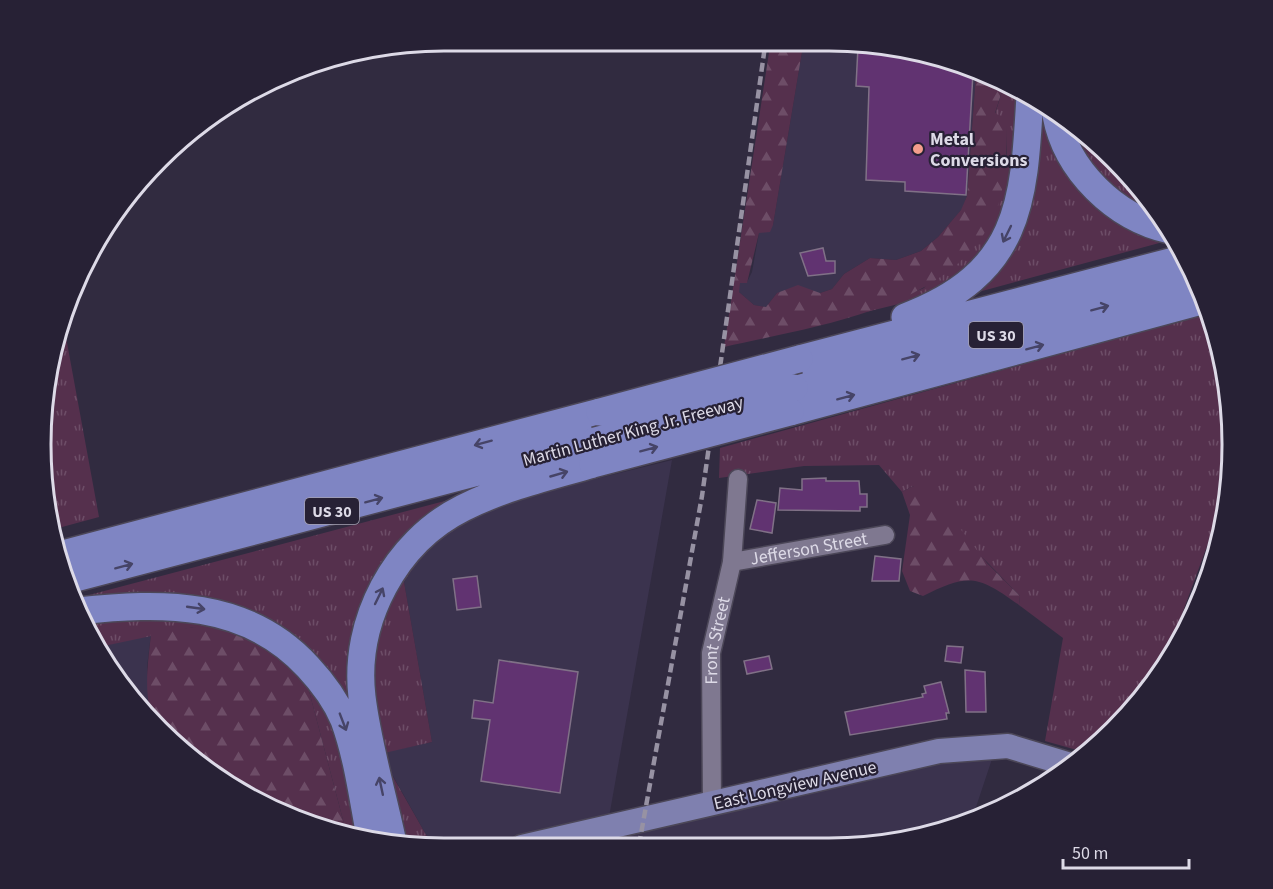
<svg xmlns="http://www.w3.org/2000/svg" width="1273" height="889" font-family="'Source Sans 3',sans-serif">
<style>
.built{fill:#3b334e}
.grass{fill:url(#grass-tufts)}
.forest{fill:url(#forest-firs)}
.building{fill:#613371;stroke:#807187;stroke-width:1.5}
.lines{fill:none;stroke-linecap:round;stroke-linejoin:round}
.minor-casing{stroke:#4c4758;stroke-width:21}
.major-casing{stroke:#4c4758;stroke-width:27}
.highway-casing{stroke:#4c4758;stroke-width:30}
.minor{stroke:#7f7890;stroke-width:18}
.major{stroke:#7f80af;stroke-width:24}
.highway{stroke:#7f85c3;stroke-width:27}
.rail{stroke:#9792a3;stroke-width:4.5;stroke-dasharray:9 4.5;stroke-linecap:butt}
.highway-bridge-casing{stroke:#4c4758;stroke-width:30;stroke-linecap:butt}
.highway-bridge{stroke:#7f85c3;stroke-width:27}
.oneway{stroke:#464467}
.poi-dot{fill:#f49d8c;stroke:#272135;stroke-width:2}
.labels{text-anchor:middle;stroke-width:4.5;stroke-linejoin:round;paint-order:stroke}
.shield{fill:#272135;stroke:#a6a2b2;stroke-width:1.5}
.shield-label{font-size:16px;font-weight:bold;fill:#dddae7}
.poi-label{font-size:18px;font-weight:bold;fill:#dddae7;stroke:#272135;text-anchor:start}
.street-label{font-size:18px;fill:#dddae7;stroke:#272135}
.rim{fill:none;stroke:#dddae7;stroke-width:3}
</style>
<defs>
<pattern id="grass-tufts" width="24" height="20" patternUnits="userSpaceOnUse" patternTransform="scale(1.5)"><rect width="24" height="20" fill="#55304d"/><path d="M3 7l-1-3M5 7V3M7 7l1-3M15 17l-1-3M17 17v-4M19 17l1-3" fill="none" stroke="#6d4d67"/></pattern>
<pattern id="forest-firs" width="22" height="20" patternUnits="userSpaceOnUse" patternTransform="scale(1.5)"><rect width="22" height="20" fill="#55304d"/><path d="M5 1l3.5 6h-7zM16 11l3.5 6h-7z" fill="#6d4d67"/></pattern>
</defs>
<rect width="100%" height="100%" fill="#312b40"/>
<path class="built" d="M803,46L907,48L976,74L967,196L962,209L938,237L921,251L896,260L870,258L844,274L832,289L820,293H777L766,307L754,305L739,292V287L740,283L747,282L752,272L759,233L773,225Z
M672,460L605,840L959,758L992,759L972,819L907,841L433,847L380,753L432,742L404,582L416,562L447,533L510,500Z
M151,634L147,667L151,719L99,647Z"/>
<path class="grass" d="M1004,85C1067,108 1143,179 1174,239L971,294L923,298L866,312L924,288L1002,186L1007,153V121L995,114Z
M1209,313L1225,366L1232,445L1228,489L1160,674L1114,730L1084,752L1045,741L1063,638L1019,605L1020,596L913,486L902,492L879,465L804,466L719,478L720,448Z
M63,321L99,517L51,530L48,523L44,392Z
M456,498L510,500C464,524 432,536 404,582L432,742L380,754L433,847L365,841L347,835L308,687L194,627L99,647L82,623L74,599Z"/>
<path class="forest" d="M770,46H803L773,225L770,232L759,233L747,283H740L739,292L754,305L766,307L777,293L798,285L820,293L832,289L844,274L870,258L896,260L921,251L938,237L961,210L967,196L976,74L1004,85L995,113L1007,120C1007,150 1007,183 996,211C956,309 814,326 724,347Z
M913,486L937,499L987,563L1020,596L1019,605C978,575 968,573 923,596L910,591L902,571L910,515L902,492Z
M194,627L244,636L283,659L308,687L347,835L290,818L220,780L159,730C141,705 148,663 151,634Z"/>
<path class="building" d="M858,47L907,48L973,73L966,195L905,191V182L866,180L869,87L856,86Z
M823,248L826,261H835V273L808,276L800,253Z
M826,478V481H859L860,494H867V507H860V511L778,510L780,488L802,490V479Z
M757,500L776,503L772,533L750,529Z
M875,556L901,559L899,581H872Z
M477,576L481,607L457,610L453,579Z
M947,646L963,647L961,663L945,661Z
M769,656L772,669L747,674L744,661Z
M499,660L578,672L560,793L481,781L490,720L472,718L474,700L493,703Z
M965,670L985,672L986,712H966Z
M941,682L949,713H946L947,719L850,735L845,712L923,697L922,694L926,693L924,686Z"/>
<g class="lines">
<g class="minor-casing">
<g id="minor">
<path id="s1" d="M732,562L885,535"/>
<path id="s2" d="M712,805L711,653L732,562L738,479"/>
</g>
</g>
<g class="major-casing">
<path id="major" d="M522,847L939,751L1008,746L1067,764"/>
</g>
<g class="highway-casing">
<path id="highway" d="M1056,115C1066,170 1115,218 1170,230
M905,317C1021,273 1024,203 1030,95
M799,359L1185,258
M794,388L1198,282
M790,412L1205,300
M59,555L600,412
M68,580L595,441
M78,611C162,602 247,600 308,667C322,682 336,701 344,720C358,758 363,802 371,841
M393,843C383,795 368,746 362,697C353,621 395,542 463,508C504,487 549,477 593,464"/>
</g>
<use href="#minor" class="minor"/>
<use href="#major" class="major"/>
<use href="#highway" class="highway"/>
<path class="rail" d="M639,845L702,496L765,46"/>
<g class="highway-bridge-casing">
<path id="highway-bridge" d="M600,412L799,359
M595,441L794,388
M593,464L790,412"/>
</g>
<use href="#highway-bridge" class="highway-bridge"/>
</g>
<defs><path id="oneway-shaft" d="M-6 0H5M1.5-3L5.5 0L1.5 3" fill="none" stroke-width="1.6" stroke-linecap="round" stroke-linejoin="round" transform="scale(1.5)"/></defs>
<g class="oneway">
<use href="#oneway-shaft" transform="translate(1007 234) rotate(116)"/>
<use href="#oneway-shaft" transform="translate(1100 308) rotate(-15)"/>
<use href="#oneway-shaft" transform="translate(1035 347) rotate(-15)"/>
<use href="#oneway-shaft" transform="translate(911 357) rotate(-15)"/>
<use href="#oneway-shaft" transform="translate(846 397) rotate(-15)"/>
<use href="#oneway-shaft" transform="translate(483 443) rotate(165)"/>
<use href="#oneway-shaft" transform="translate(649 449) rotate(-15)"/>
<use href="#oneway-shaft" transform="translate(559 474) rotate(-16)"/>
<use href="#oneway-shaft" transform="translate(374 500) rotate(-15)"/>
<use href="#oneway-shaft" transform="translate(124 566) rotate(-15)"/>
<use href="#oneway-shaft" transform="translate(379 596) rotate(-64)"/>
<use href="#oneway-shaft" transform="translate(196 608) rotate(8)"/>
<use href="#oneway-shaft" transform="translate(343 722) rotate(69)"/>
<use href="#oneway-shaft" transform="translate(381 786) rotate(-102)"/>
</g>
<circle class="poi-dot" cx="918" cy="149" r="6"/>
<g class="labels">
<g class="shield">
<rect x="969" y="322" width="54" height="26" rx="4.5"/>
<rect x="305" y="498" width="54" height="26" rx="4.5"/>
</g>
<g class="shield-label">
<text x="996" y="341">US 30</text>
<text x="332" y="517">US 30</text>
</g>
<g class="poi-label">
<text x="930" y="145">Metal<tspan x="930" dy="21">Conversions</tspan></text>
</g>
<g class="street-label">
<text transform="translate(633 431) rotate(-15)" y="6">Martin Luther King Jr. Freeway</text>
<text dy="6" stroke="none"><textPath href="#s1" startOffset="78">Jefferson Street</textPath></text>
<text dy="6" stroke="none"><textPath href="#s2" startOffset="165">Front Street</textPath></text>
<text transform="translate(795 785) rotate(-13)" y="6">East Longview Avenue</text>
</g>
</g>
<path d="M0 0H1273V889H0ZM444 51H829A393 393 0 0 1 1222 444V445A393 393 0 0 1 829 838H444A393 393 0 0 1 51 445V444A393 393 0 0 1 444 51Z" fill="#272135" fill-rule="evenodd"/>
<path class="rim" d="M444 51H829A393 393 0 0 1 1222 444V445A393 393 0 0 1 829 838H444A393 393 0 0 1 51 445V444A393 393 0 0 1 444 51Z"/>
<path d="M1063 859v9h126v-9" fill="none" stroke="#dddae7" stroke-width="3"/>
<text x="1072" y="859" font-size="18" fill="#dddae7" stroke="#272135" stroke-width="4.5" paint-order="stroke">50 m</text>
</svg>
